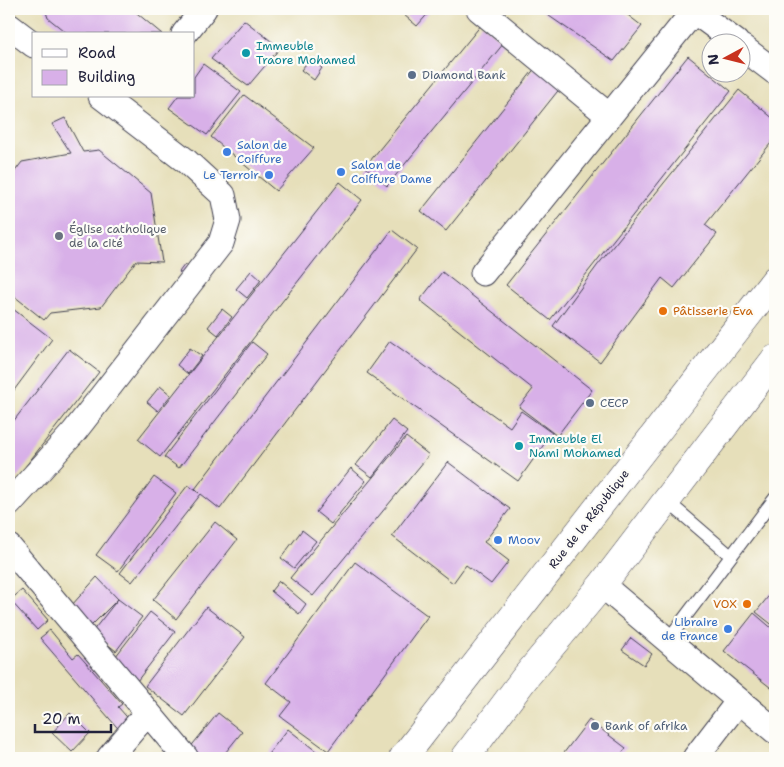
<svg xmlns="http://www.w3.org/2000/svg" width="784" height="767" font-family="'Shantell Sans',sans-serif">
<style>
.building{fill:#d8b0e8}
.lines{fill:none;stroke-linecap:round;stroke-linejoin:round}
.service-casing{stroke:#3f3e4e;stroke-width:14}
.minor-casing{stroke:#3f3e4e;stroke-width:27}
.secondary-casing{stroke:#3f3e4e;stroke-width:29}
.service{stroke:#fff;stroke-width:12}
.minor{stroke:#fff;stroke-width:25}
.secondary{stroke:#fff;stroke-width:28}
.culture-dot{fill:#0f9aa8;stroke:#fdfcf7;stroke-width:2}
.service-dot{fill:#5c6f8a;stroke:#fdfcf7;stroke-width:2}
.shop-dot{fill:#3f7fe0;stroke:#fdfcf7;stroke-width:2}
.worship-dot{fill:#6b7280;stroke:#fdfcf7;stroke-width:2}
.food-dot{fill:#e8710a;stroke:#fdfcf7;stroke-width:2}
.labels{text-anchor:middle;stroke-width:4.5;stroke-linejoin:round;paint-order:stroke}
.culture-label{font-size:12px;fill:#0d838f;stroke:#fdfcf7;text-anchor:start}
.service-label{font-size:12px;fill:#4e5e75;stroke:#fdfcf7;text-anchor:start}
.shop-label{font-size:12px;fill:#366cbe;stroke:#fdfcf7;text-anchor:start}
.worship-label{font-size:12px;fill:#5b616d;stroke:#fdfcf7;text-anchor:start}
.food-label{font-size:12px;fill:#c56008;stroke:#fdfcf7;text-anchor:start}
.street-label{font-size:12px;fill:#22223b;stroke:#fdfcf7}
</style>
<rect width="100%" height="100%" fill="#fdfcf7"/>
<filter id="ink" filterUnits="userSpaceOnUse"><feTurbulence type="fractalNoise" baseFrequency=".02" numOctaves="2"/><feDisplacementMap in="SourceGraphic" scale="10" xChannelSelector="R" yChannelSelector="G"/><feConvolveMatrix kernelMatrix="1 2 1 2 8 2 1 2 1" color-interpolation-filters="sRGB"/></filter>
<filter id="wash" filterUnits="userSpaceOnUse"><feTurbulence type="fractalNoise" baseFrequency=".0096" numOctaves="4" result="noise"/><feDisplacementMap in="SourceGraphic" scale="20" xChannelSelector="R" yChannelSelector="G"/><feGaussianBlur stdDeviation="1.12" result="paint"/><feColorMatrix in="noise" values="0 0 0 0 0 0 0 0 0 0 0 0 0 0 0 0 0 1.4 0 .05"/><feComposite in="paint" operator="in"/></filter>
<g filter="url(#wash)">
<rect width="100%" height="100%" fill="#e6dfba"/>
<g id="blocks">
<path class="building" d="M45,9H132L162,34H68L48,18Z
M397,9H432L417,26Z
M539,9H620L642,26L614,61Z
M244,20L280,48L248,86L211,59Z
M482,24L504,43L387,186L365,167Z
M688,56L731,91L550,320L506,285Z
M310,59L322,68L314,80L301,70Z
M203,64L241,92L207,135L169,108L178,96H194V77Z
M536,67L561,87L446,231L421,211Z
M739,90L775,120V138L705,225L717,234L674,288L662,278L600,362L553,326L597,266Z
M244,95L314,148L276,191L211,137Z
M65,118L83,152L99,150L151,193L162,262L136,261L101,307L50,313L44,320L9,292V179L22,162L71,153L52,124Z
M340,182L362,200L160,457L138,439Z
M392,230L417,249L220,509L201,494L132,582L120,573L188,485L199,493L195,489Z
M185,264L191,268L185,276L179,272Z
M251,271L261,280L247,298L236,289Z
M442,272L592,390L557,436L519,407L533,389L420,300Z
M13,309L52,339L9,397V315Z
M222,309L232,317L218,335L208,327Z
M390,341L510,427L521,411L552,433L518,481L367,373Z
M252,342L267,354L179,468L164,457Z
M190,348L202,356L188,374L177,365Z
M69,349L99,372L11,485H9V427Z
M160,386L171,395L158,411L147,402Z
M392,420L407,432L372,477L356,465Z
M406,437L429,455L313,596L290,578Z
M448,462L510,509L484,542L509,561L491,584L466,565L453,583L392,536Z
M351,468L366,481L331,524L316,512Z
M154,477L176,493L118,571L96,555Z
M215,522L237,540L176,619L153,600Z
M302,530L316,541L294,568L281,558Z
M355,562L428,616L328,751L280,716L291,702L266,683Z
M97,577L118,599L91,626L71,606Z
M279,581L306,604L299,614L271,591Z
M775,588V627L756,612Z
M22,590L48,620L37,630L10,600Z
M118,599L142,617L116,651L92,632Z
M206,607L245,637L184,716L145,686Z
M150,612L175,632L137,681L112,661Z
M754,613L775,631V691L724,651Z
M50,630L73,658L78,654L122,704L118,707L133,724L122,733L40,638Z
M631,638L652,654L644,665L622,650Z
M70,713L90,733L72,752L52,733Z
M218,713L242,732L221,758H201L189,749Z
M589,720L626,748L618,758H560Z
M288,729L321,755L318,758H265Z"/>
</g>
</g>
<g filter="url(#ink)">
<use href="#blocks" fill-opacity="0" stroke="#3f3e4e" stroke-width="1"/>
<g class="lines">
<g class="service-casing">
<path id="service" d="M667,501L731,556
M667,641L775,498"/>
</g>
<g class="minor-casing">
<path id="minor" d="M479,9L608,115
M691,9L736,42
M9,26L34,45
M184,34L204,9
M742,47L775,72
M483,273L694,11
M9,504L74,432L221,243L228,220L223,195L186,161L101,96
M9,547L186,758
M602,585L775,731
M109,758L147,713
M695,758L738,702"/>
</g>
<g class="secondary-casing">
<path id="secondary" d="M403,758L775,280
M465,758L524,679L602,585L775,359"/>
</g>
<use href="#service" class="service"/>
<use href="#minor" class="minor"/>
<use href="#secondary" class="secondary"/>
</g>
</g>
<g class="culture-dot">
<circle cx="246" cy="53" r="5"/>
<circle cx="519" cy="446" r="5"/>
</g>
<g class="service-dot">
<circle cx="412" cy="75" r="5"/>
<circle cx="590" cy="403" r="5"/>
<circle cx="595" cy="726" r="5"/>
</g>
<g class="shop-dot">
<circle cx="227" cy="152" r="5"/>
<circle cx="341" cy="172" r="5"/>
<circle cx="269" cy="175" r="5"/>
<circle cx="498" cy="540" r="5"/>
<circle cx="728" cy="629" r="5"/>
</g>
<circle class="worship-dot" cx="59" cy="236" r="5"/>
<g class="food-dot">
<circle cx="663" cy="311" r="5"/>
<circle cx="747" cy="604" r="5"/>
</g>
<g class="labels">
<g class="culture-label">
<text x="256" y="50">Immeuble<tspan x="256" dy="14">Traore Mohamed</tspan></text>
<text x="529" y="443">Immeuble El<tspan x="529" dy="14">Nami Mohamed</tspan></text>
</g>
<g class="service-label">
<text x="422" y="79">Diamond Bank</text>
<text x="600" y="407">CECP</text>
<text x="605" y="730">Bank of afrika</text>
</g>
<g class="shop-label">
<text x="237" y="149">Salon de<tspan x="237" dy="14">Coiffure</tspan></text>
<text x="351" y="169">Salon de<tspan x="351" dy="14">Coiffure Dame</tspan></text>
<text x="259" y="179" text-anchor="end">Le Terroir</text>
<text x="508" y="544">Moov</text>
<text x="718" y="626" text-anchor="end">Libraire<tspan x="718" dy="14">de France</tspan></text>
</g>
<g class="worship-label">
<text x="69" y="233">Église catholique<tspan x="69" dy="14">de la cité</tspan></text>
</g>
<g class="food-label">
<text x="673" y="315">Pâtisserie Eva</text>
<text x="737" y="608" text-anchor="end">VOX</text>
</g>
<g class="street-label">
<text transform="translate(589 519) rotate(-52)" y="4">Rue de la République</text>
</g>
</g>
<rect width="784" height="767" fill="none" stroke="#fdfcf7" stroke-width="30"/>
<rect x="32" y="32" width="162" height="65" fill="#fdfcf7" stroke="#a5a5ac"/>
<rect x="42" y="49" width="25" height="8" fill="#ffffff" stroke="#a5a5ac"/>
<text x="78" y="58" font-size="15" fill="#22223b">Road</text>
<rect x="42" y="70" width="25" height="15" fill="#d8b0e8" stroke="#a5a5ac"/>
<text x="78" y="82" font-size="15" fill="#22223b">Building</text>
<g transform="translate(726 58) rotate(263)"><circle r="24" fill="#fdfcf7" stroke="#a5a5ac"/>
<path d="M0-4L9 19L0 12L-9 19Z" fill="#c8321e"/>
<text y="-8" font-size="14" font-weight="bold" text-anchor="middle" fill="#22223b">N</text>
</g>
<path d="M35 724v8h76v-8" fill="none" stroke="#22223b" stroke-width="2.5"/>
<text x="42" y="724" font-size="15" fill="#22223b" stroke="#fdfcf7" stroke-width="4" paint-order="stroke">20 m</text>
</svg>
